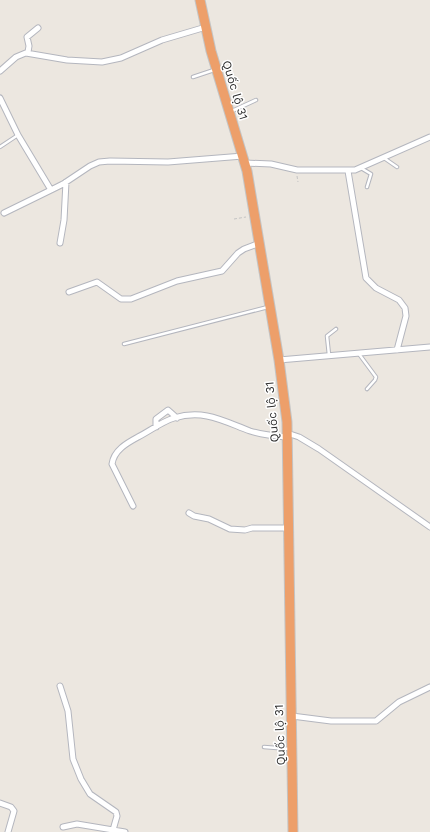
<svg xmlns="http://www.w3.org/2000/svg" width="430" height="832" font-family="'Work Sans',sans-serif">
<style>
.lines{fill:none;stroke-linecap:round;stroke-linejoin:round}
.lane-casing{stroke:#b4b6be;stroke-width:4.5}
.street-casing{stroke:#b4b6be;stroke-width:7}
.highway-casing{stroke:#c4c4c4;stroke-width:11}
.path{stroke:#c4c4c4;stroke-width:1;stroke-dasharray:3 2;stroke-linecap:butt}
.lane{stroke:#fff;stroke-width:2.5}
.street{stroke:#fff;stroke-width:5}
.highway{stroke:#ed9f6a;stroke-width:9}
.labels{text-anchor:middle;stroke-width:3;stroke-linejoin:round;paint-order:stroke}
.street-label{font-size:12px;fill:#2c2c2c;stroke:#fff}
</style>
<rect width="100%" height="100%" fill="#ece7e0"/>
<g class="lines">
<g class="lane-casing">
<path id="lane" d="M193,77L214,70
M232,111L256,100
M0,147L18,135
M384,158L397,167
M361,168L371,174L367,187
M124,344L268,307
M359,354L376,377L375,380L367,389
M329,355L327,336L336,329
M264,747L290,749"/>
</g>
<g class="street-casing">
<path id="street" d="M26,53L67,60L102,62L121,58L162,40L206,27
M0,71L16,57L28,52L29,46L27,37L38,28
M0,98L18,135L51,190L63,184L90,166L99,162L110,161L168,162L243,156
M245,163L271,164L297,170H355L430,137
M348,171L366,278L376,288L399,300L405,308L406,316L397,350
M4,213L51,190
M60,243L64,220L66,182
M69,292L97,282L121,299H131L177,281L222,271L238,253L244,249L260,243
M279,360L430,347
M156,427V419L168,410L177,418
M287,433L299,437L319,449L430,527
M133,506L112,464C114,450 127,443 138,437C150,431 161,422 174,418C204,409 223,421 250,431C262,435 275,436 287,437
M189,513L194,516L209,519L230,529L245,530L252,528H289
M60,686L68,711L73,759L81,779L90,794L116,812L117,816L113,830
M292,716L331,721H376L399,702L430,687
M0,803L11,807L14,811L8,832
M63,827L77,824L125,832"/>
</g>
<g class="highway-casing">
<path id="highway" d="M200,0L211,51L247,171L279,360L287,422L293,832"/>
</g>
<path class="path" d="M297,176L298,182
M234,219L246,217"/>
<use href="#lane" class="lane"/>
<use href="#street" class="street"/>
<use href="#highway" class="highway"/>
</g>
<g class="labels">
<g class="street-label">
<text transform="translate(235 90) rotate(73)" y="4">Quốc lộ 31</text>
<text transform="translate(272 412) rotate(-95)" y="4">Quốc lộ 31</text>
<text transform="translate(280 735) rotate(-92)" y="4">Quốc lộ 31</text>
</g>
</g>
</svg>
